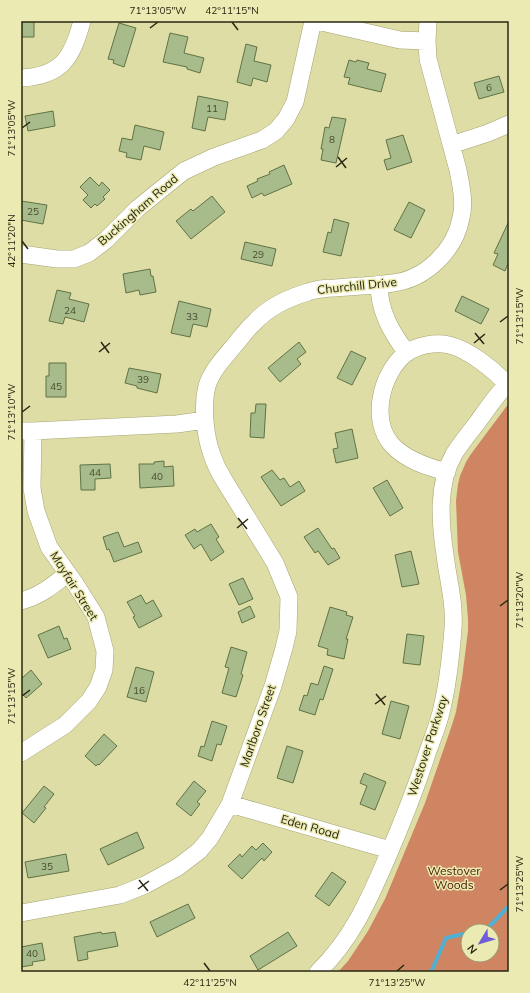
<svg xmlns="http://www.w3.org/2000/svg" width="530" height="993" font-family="Mulish,sans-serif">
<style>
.forest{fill:#cf8562;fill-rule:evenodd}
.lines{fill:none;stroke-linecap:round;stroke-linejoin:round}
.stream{stroke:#50afd3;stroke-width:4}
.building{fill:#a8bc8b;stroke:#607245}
.minor-casing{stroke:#a6a470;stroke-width:18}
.minor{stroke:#fff;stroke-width:17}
.ticks{fill:none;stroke:#282712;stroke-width:1.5}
.labels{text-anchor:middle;stroke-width:3;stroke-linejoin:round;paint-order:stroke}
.number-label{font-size:10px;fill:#484c30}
.street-label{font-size:12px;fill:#282712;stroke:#eceab3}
.park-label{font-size:12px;fill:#481900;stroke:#eceab3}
.neatline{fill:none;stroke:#282712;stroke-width:1.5}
.ticks-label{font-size:10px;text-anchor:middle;fill:#282712}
</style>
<rect width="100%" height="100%" fill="#dedda6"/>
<path class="forest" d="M509,403V972H338L348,961L368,931L385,899L425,803L452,725L456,712L462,678L468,631V619L466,595L458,552L456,501L458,484L460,476L466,462L471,454ZM468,931H492V955H468Z"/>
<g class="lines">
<path class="stream" d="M479,931L487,929L509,906
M431,972L446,938L468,933"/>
</g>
<path class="building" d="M21,21H34V37H21Z
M119,23L136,28L124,67L113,63L114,60L108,59Z
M170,33L188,37L184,53L204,58L200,73L187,69V67L163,62Z
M246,44L257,47L254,61L271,65L267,82L253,78L251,86L237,82Z
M349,60L356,62L357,60L369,63L367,69L386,74L381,92L348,84L350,78L344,77Z
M499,76L504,92L479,99L474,83Z
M198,96L228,102L225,120L208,117L205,131L192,128Z
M53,111L55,126L28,131L25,116Z
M332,117L346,119L336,163L321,160L323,149H321L325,127L329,128Z
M135,125L164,132L160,150L144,146L141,160L126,157L127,153L119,151L122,138L132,140Z
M403,135L412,162L387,170L384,160L391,158L386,140Z
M284,165L292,184L264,196L262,193L252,198L247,186L258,181L257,179L270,174L269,172Z
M90,177L99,186L102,182L110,190L103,197L105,199L97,206L95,204L91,208L83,200L88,195L80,187Z
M212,196L225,212L191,239L176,221L191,209L193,211Z
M21,201L47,205L43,224L21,220Z
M409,202L425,210L411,238L394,230Z
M334,219L349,223L341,256L323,252L328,232L331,233Z
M509,221V261L505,271L493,265L498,254L494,253Z
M245,242L276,249L272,266L241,259Z
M150,269L151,276H153L156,292L140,295L139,290L126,293L123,274Z
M57,290L71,293L69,299L89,304L84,322L65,317L63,324L49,321Z
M462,296L489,309L481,324L455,311Z
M179,301L211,309L207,327L193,324L190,337L171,333Z
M299,342L306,352L297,359L301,364L280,382L268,368Z
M351,351L366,358L352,385L337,378Z
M49,363H66V397H46V376H49Z
M129,368L161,374L157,393L137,388V386L125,383Z
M256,404H266L264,438L250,437L251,413H255Z
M352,429L358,458L336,463L333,449L338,448L335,433Z
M164,461V467L173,466L174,486L140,488L139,464H154V462Z
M110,464L111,478L95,479V490H81L80,465Z
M272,470L280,480L284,478L290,487L299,481L305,491L281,506L261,477Z
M387,480L403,508L390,516L373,488Z
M211,524L219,537L216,539L224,552L211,561L201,544L194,549L185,535L195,529L197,532Z
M318,528L332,549L334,548L340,558L328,565L318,551L315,553L304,537Z
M118,532L124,547L138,542L142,552L114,562L109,549L107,550L103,537Z
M411,551L419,584L402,587L395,555Z
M243,578L253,599L239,605L229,584Z
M141,595L146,604L153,600L162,616L139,628L133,617L135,616L127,602Z
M250,606L255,617L242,623L238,612Z
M330,607L347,612L346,615L353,617L346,639H348L344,659L327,655L328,649L318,646Z
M59,626L64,639L67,638L71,649L48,658L38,635Z
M407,634L424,636L420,665L403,663Z
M231,647L247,652L241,674L243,675L236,697L222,693L229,668L225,667Z
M324,666L333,669L323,700L320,699L315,715L299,710L304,695L307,696L311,683L318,685Z
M136,667L154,672L146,702L127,697Z
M31,670L42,684L26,698L21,692V679Z
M391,701L409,706L400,739L382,734Z
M212,721L227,726L221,745L217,744L212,761L198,756L201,746L204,747Z
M104,734L117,746L99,765L98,764L96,766L85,756Z
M287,746L303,751L293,783L277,778Z
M364,773L386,782L375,810L360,804L367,786L360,783Z
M194,781L206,791L197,802L200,804L191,816L176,804Z
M44,786L54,794L44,807L46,808L34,823L22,813Z
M137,832L144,848L108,865L100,849Z
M263,843L272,852L264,861L262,858L242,879L228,866L240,854L242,857L252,846L256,850Z
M66,854L69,871L28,878L25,862Z
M332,872L346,882L329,906L315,896Z
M188,904L195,918L157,937L150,922Z
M101,932L102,934L115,932L118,946L87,952L88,959L78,961L74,937Z
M288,932L297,946L258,970L250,956Z
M42,943L45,960L32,962L33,965L21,967V947Z"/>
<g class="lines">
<g class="minor-casing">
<path id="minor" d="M317,21L400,40L427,41
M21,78C62,76 72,58 82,21
M451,145L488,133L509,124
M21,254L57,259H74L89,253L106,240L138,208L184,171L214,157L262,140L276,131L286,119L295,102L313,21
M379,284C379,311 391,332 407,353
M21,431H33L177,424L205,420
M447,472C427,467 406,460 392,445C370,420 381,374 405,354C417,345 435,342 449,345C468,349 494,370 507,384
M21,601C40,596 52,586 67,574
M21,753L65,725L89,701L98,687L104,670L105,651L96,617L76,585L49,547L36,511L32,488L33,431
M230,804L390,850
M21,913L120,895L145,885L178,867L199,851L210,838L230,804L273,686L284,648L288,631L289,597L275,563L224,480C219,472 215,464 212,455C205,436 202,406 207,386C212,369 227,355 238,341C243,335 248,328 254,323C268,307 288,298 308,292C317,289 327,288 335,288C354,286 374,286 393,283C426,279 455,250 461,218C465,202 461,186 458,170L428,59L427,41L428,21
M318,972C354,937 371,895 390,851C404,818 417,785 428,751C433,737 439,723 442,708C448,683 451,654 453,629C455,603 448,580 445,555C440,522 437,484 454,454C461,443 469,433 477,423C487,409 497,394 509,382"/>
</g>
<use href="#minor" class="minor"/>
</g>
<path class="ticks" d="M232,22L238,30M150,28L158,22M22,128L30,122M338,157L346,168M336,167L347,158M22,241L28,249M500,322L508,316M475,333L484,344M101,342L109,353M474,343L485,334M99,352L110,343M22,412L30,406M238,518L247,529M237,528L248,519M500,606L508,600M376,694L385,705M22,696L30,690M375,704L386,696M139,880L148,891M138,889L149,881M500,890L508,884M204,963L210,971M397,971L404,965"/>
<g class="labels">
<g class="number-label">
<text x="489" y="91">6</text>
<text x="212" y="112">11</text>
<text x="332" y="143">8</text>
<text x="33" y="215">25</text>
<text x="258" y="258">29</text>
<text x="70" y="314">24</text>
<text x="192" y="320">33</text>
<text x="143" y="383">39</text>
<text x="56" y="390">45</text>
<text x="95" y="476">44</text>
<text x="157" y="480">40</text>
<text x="139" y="694">16</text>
<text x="47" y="870">35</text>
<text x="32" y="957">40</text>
</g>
<g class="street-label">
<text transform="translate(138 210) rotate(-41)" y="4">Buckingham Road</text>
<text transform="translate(357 286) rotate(-6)" y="4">Churchill Drive</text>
<text transform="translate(74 586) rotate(58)" y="4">Mayfair Street</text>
<text transform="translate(258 726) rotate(-71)" y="4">Marlboro Street</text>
<text transform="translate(428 746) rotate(-72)" y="4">Westover Parkway</text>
<text transform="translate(310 827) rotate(16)" y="4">Eden Road</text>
</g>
<g class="park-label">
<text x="454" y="875">Westover<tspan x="454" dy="14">Woods</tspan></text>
</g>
</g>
<rect width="530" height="993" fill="none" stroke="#eceab3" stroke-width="44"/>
<g transform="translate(480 943) rotate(232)"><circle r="19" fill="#eceab3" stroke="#9e9c73"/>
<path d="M0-3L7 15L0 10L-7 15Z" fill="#705dd7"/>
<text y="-6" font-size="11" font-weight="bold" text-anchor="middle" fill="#282712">N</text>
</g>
<rect x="22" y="22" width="486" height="949" class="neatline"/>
<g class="ticks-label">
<text x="158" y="14">71°13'05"W</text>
<text x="232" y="14">42°11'15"N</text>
<text transform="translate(11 128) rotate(-90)" y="4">71°13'05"W</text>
<text transform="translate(11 241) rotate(-90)" y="4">42°11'20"N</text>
<text transform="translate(519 316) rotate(-90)" y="4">71°13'15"W</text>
<text transform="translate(11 412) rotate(-90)" y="4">71°13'10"W</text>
<text transform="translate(519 600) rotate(-90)" y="4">71°13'20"W</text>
<text transform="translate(11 696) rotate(-90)" y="4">71°13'15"W</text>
<text transform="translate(519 884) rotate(-90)" y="4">71°13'25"W</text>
<text x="210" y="986">42°11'25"N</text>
<text x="397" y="986">71°13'25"W</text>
</g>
</svg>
